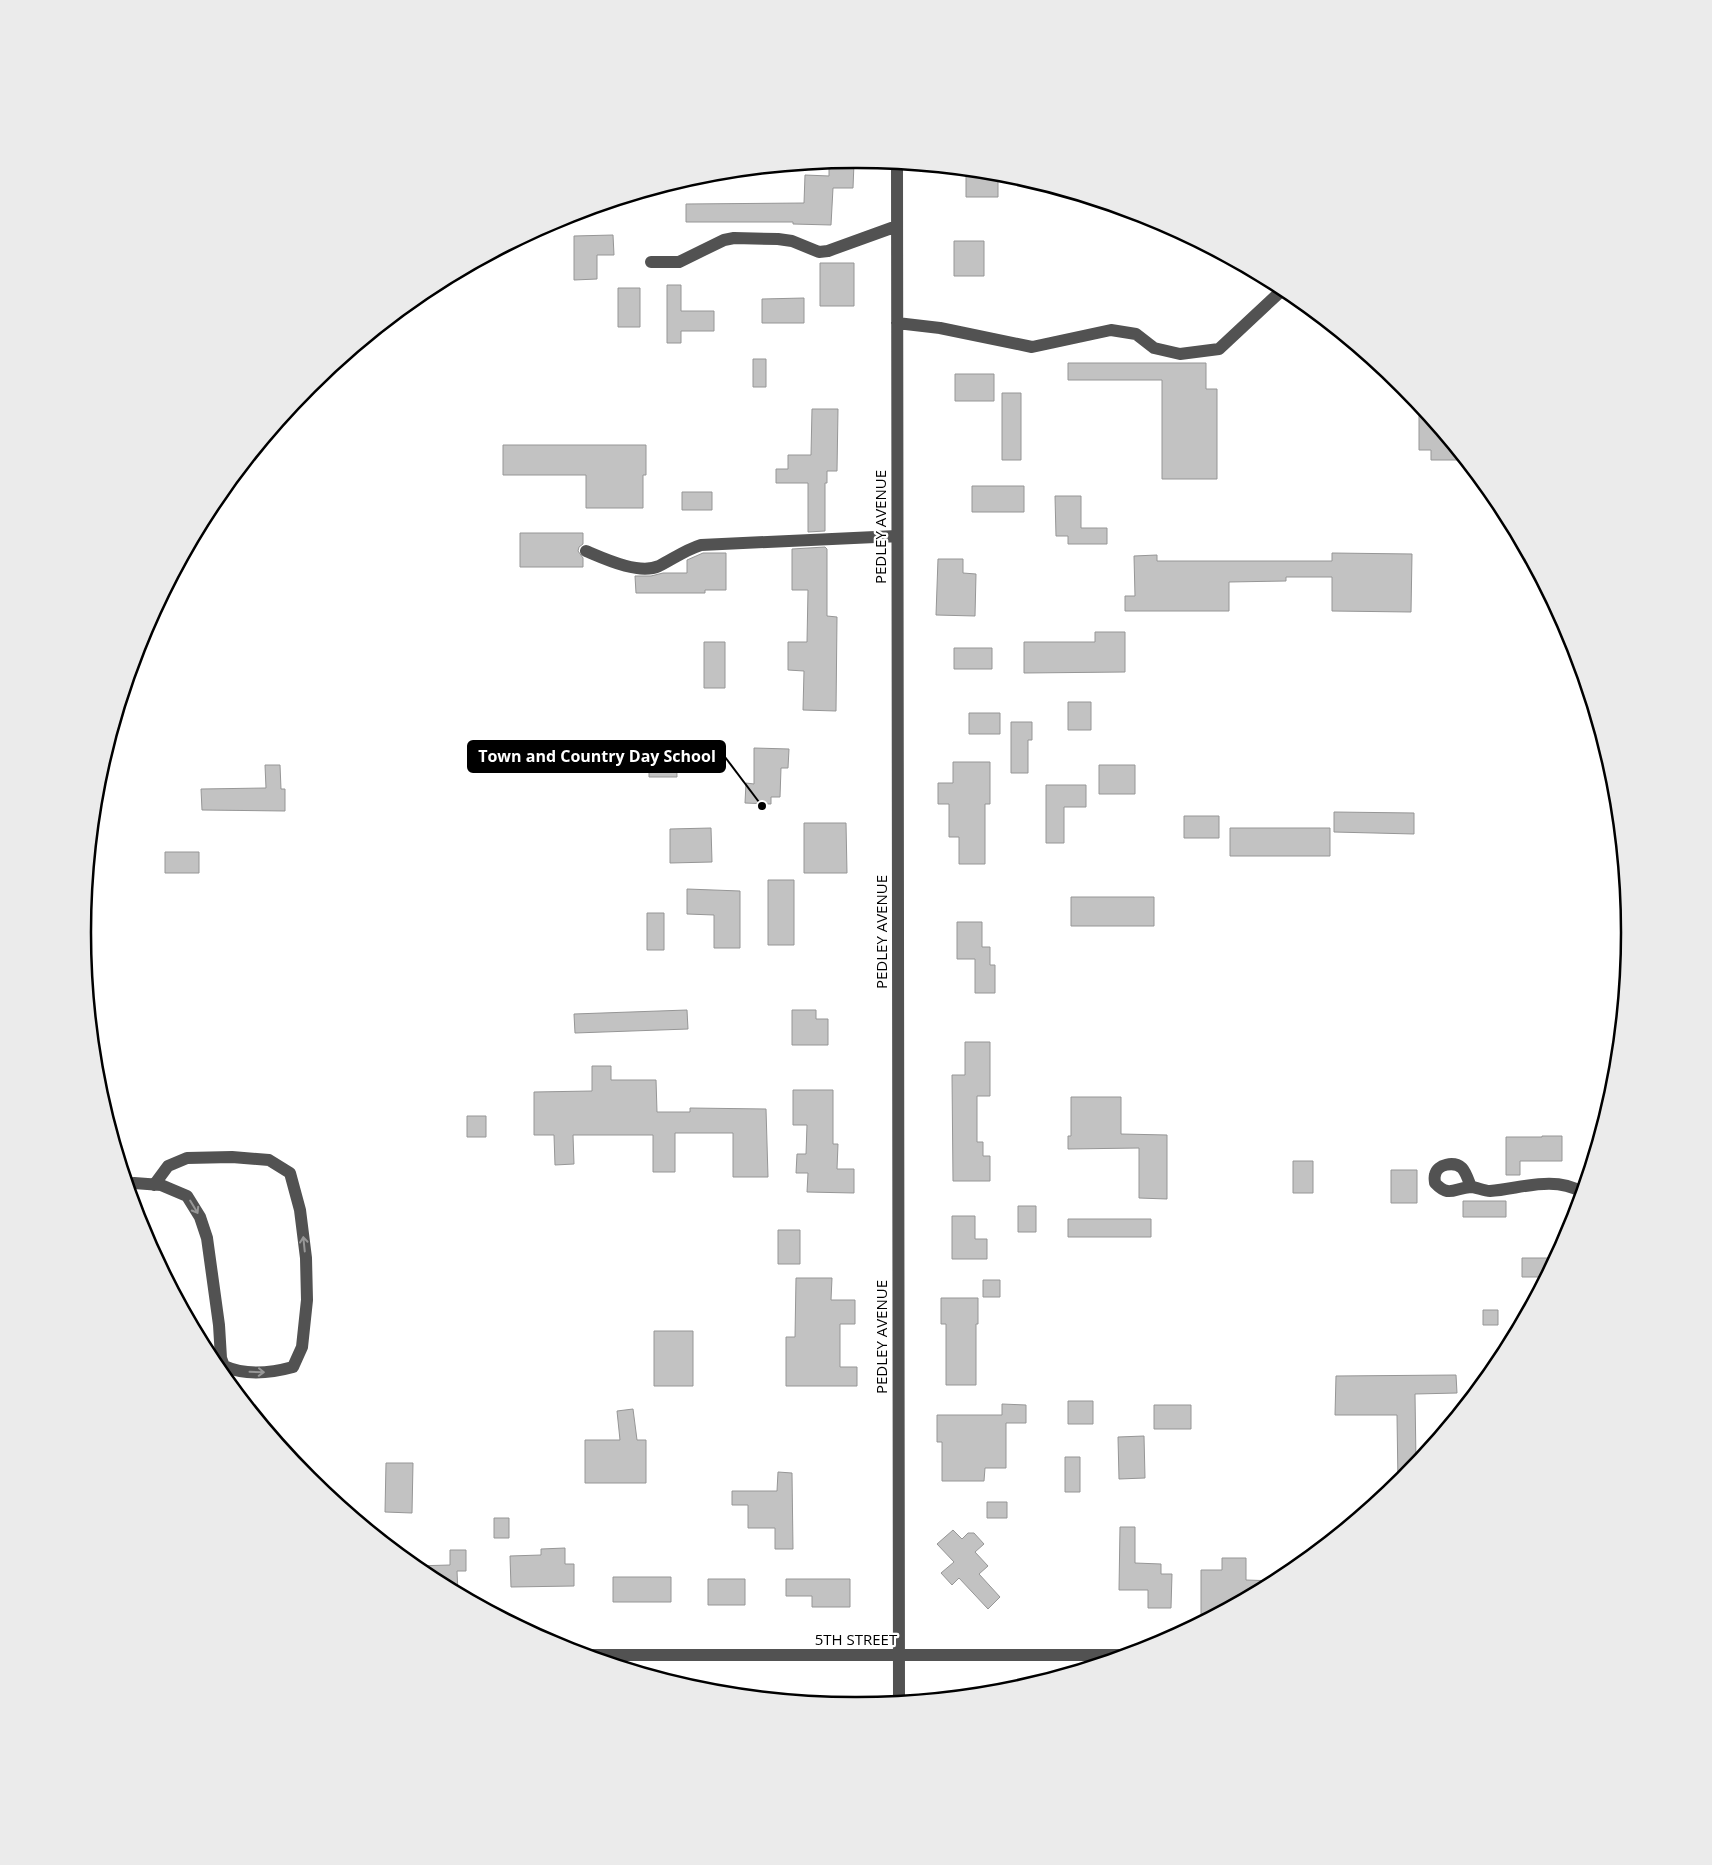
<svg xmlns="http://www.w3.org/2000/svg" width="1712" height="1865" font-family="'Open Sans',sans-serif">
<style>
.building{fill:#c2c2c2;stroke:#969696}
.lines{fill:none;stroke-linecap:round;stroke-linejoin:round}
.minor{stroke:#525252;stroke-width:12}
.oneway{stroke:#979797}
.labels{text-anchor:middle;stroke-width:4.5;stroke-linejoin:round;paint-order:stroke}
.street-label{font-size:15px;fill:#000;stroke:#fff}
.rim{fill:none;stroke:#000;stroke-width:2.5}
.leader{fill:none;stroke:#000;stroke-width:2}
.callout-dot{fill:#000;stroke:#fff;stroke-width:2}
.callout{fill:#000;stroke:#000;stroke-width:2}
.callout-label{font-size:16px;text-anchor:middle;font-weight:bold;fill:#fff}
</style>
<rect width="100%" height="100%" fill="#fff"/>
<path class="building" d="M829,162L854,163L853,188H833L831,225L793,224V222H686V204L804,203L805,175L829,176Z
M966,170L998,173V197H966Z
M613,235L614,255H597V279L574,280V236Z
M954,241H984V276H954Z
M820,263H854V306H820Z
M667,285H681V311H714V331H681V343H667Z
M618,288H640V327H618Z
M804,298V323H762V299Z
M753,359H766V387H753Z
M1068,363H1206V389H1217V479H1162V380H1068Z
M955,374H994V401H955Z
M1002,393H1021V460H1002Z
M1419,404L1462,458L1464,460H1431V450H1419Z
M812,409H838L837,471H827V483H825V531L808,532V483H776V469H788V455H811Z
M503,445H646V475H643V508H586V475H503Z
M972,486H1024V512H972Z
M682,492H712V510H682Z
M1055,496H1081V528H1107V544H1068V536H1056Z
M520,533H583V544L579,547L578,551L583,558V567H520Z
M825,547L827,549V616L837,617L836,711L803,710L804,671L788,670V642H807L808,590H792V549Z
M703,553H726V590H705V593H636L635,576H651L663,573H687V560Z
M1332,553L1412,554L1411,612L1332,611V577H1286V581L1229,582V611H1125V596H1135L1134,556L1157,555V561H1332Z
M938,559H963V573L976,574L975,616L936,615Z
M1095,632H1125V672L1024,673V642H1095Z
M704,642H725V688H704Z
M954,648H992V669H954Z
M1068,702H1091V730H1068Z
M969,713H1000V734H969Z
M1011,722H1032V740H1028V773H1011Z
M676,745L677,777H649V764L616,765V766H536V748H621V746Z
M754,748L789,749L788,768H781L780,797H771V804L745,803L746,783L754,784Z
M953,762H990V804H985V864H959V837H949V804H938V783H953Z
M265,765H280L281,789H285V811L202,810L201,789L266,788Z
M1099,765H1135V794H1099Z
M1046,785H1086V807H1064V843H1046Z
M1334,812L1414,813V834L1334,832Z
M1184,816H1219V838H1184Z
M804,823H846L847,873H804Z
M711,828L712,862L670,863V829Z
M1230,828H1330V856H1230Z
M165,852H199V873H165Z
M768,880H794V945H768Z
M687,889L740,891V948H714V915L687,914Z
M1071,897H1154V926H1071Z
M647,913H664V950H647Z
M957,922H982V947H990V965H995V993H975V959H957Z
M687,1010L688,1029L575,1033L574,1014Z
M792,1010H816V1019H828V1045H792Z
M965,1042H990V1096H977V1142H983V1156H990V1181H953L952,1075H965Z
M592,1066H611V1080H656L657,1112H690V1108L766,1109L768,1177H733V1133H675V1172H653V1135H573L574,1164L555,1165L554,1135H534V1092L592,1091Z
M793,1090H833V1144H838L837,1169H854V1193L807,1192L808,1173H796L797,1154H806L807,1125H793Z
M1071,1097H1121V1134L1167,1135V1199L1139,1198V1148L1068,1149V1136H1071Z
M467,1116H486V1137H467Z
M1542,1136H1562V1161H1520V1175H1506V1137H1542Z
M1293,1161H1313V1193H1293Z
M1391,1170H1417V1203H1391Z
M1463,1201H1506V1217H1463Z
M1018,1206H1036V1232H1018Z
M952,1216H975V1239H987V1259H952Z
M1068,1219H1151V1237H1068Z
M778,1230H800V1264H778Z
M1522,1258H1555L1544,1277H1522Z
M796,1278H832L831,1300H855V1324H840V1367H857V1386H786V1337H795Z
M983,1280H1000V1297H983Z
M941,1298H978V1324H976V1385H946V1324H941Z
M1483,1310H1498V1325H1483Z
M654,1331H693V1386H654Z
M1456,1375L1457,1393L1415,1394L1416,1463L1398,1483L1397,1415H1335L1336,1376Z
M1068,1401H1093V1424H1068Z
M1002,1404L1026,1405V1423H1006V1468H985L984,1481H942V1442H937V1415H1002Z
M1154,1405H1191V1429H1154Z
M633,1409L637,1440H646V1483H585V1440H620L617,1411Z
M1144,1436L1145,1478L1119,1479L1118,1437Z
M1065,1457H1080V1492H1065Z
M386,1463H413L412,1513L385,1512Z
M778,1472L792,1473L793,1549H775V1528H748V1505H732V1491H777Z
M987,1502H1007V1518H987Z
M494,1518H509V1538H494Z
M1120,1527H1135V1563L1161,1564V1574H1172L1171,1608H1148V1590H1119Z
M953,1530L962,1539L968,1533H974L984,1544L975,1552L988,1566L979,1574L1000,1597L988,1609L959,1578L952,1585L941,1573L954,1562L937,1544Z
M565,1548V1564H574V1586L511,1587L510,1556L541,1555V1549Z
M450,1550H466V1571H457L458,1593L426,1575L414,1566L450,1565Z
M1222,1558H1246V1580L1276,1581L1201,1621V1570H1222Z
M613,1577H671V1602H613Z
M708,1579H745V1605H708Z
M786,1579H850V1607H812V1596H786Z"/>
<g class="lines">
<path class="minor" d="M897,163L899,1702
M651,262H679L724,240L734,238L778,239L792,241L819,252L828,251L897,226
M897,323L940,328L1032,347L1111,330L1136,334L1154,348L1180,354L1219,349L1279,293
M586,551C605,559 639,575 659,566C673,559 685,550 701,545L897,536
M129,1187L134,1183L161,1185L187,1196L200,1217L207,1238L219,1325L221,1358L224,1366C246,1376 271,1373 293,1367L302,1347L307,1300L306,1258L300,1210L290,1173L269,1160L232,1157L187,1158L168,1166L154,1185
M1471,1187C1469,1182 1466,1172 1462,1168C1454,1161 1437,1164 1435,1175C1434,1178 1435,1181 1435,1183C1449,1198 1454,1188 1471,1187C1477,1187 1483,1191 1490,1191C1520,1189 1553,1175 1582,1192
M586,1655H1126"/>
</g>
<defs><path id="oneway-shaft" d="M-6 0H5M1.5-3L5.5 0L1.5 3" fill="none" stroke-width="1.6" stroke-linecap="round" stroke-linejoin="round" transform="scale(1.25)"/></defs>
<g class="oneway">
<use href="#oneway-shaft" transform="translate(194 1207) rotate(59)"/>
<use href="#oneway-shaft" transform="translate(304 1244) rotate(-96)"/>
<use href="#oneway-shaft" transform="translate(257 1372) rotate(2)"/>
</g>
<g class="labels">
<g class="street-label">
<text transform="translate(881 527) rotate(-90)" y="5">PEDLEY AVENUE</text>
<text transform="translate(882 932) rotate(-90)" y="5">PEDLEY AVENUE</text>
<text transform="translate(882 1337) rotate(-90)" y="5">PEDLEY AVENUE</text>
<text x="856" y="1645">5TH STREET</text>
</g>
</g>
<path d="M0 0H1712V1865H0ZM855 168H857A764 764 0 0 1 1621 932V933A764 764 0 0 1 857 1697H855A764 764 0 0 1 91 933V932A764 764 0 0 1 855 168Z" fill="#ebebeb" fill-rule="evenodd"/>
<path class="rim" d="M855 168H857A764 764 0 0 1 1621 932V933A764 764 0 0 1 857 1697H855A764 764 0 0 1 91 933V932A764 764 0 0 1 855 168Z"/>
<path class="leader" d="M762 806L725 757"/>
<circle class="callout-dot" cx="762" cy="806" r="5"/>
<rect class="callout" x="468" y="741" width="257" height="31" rx="5"/>
<g class="callout-label">
<text x="597" y="762">Town and Country Day School</text>
</g>
</svg>
